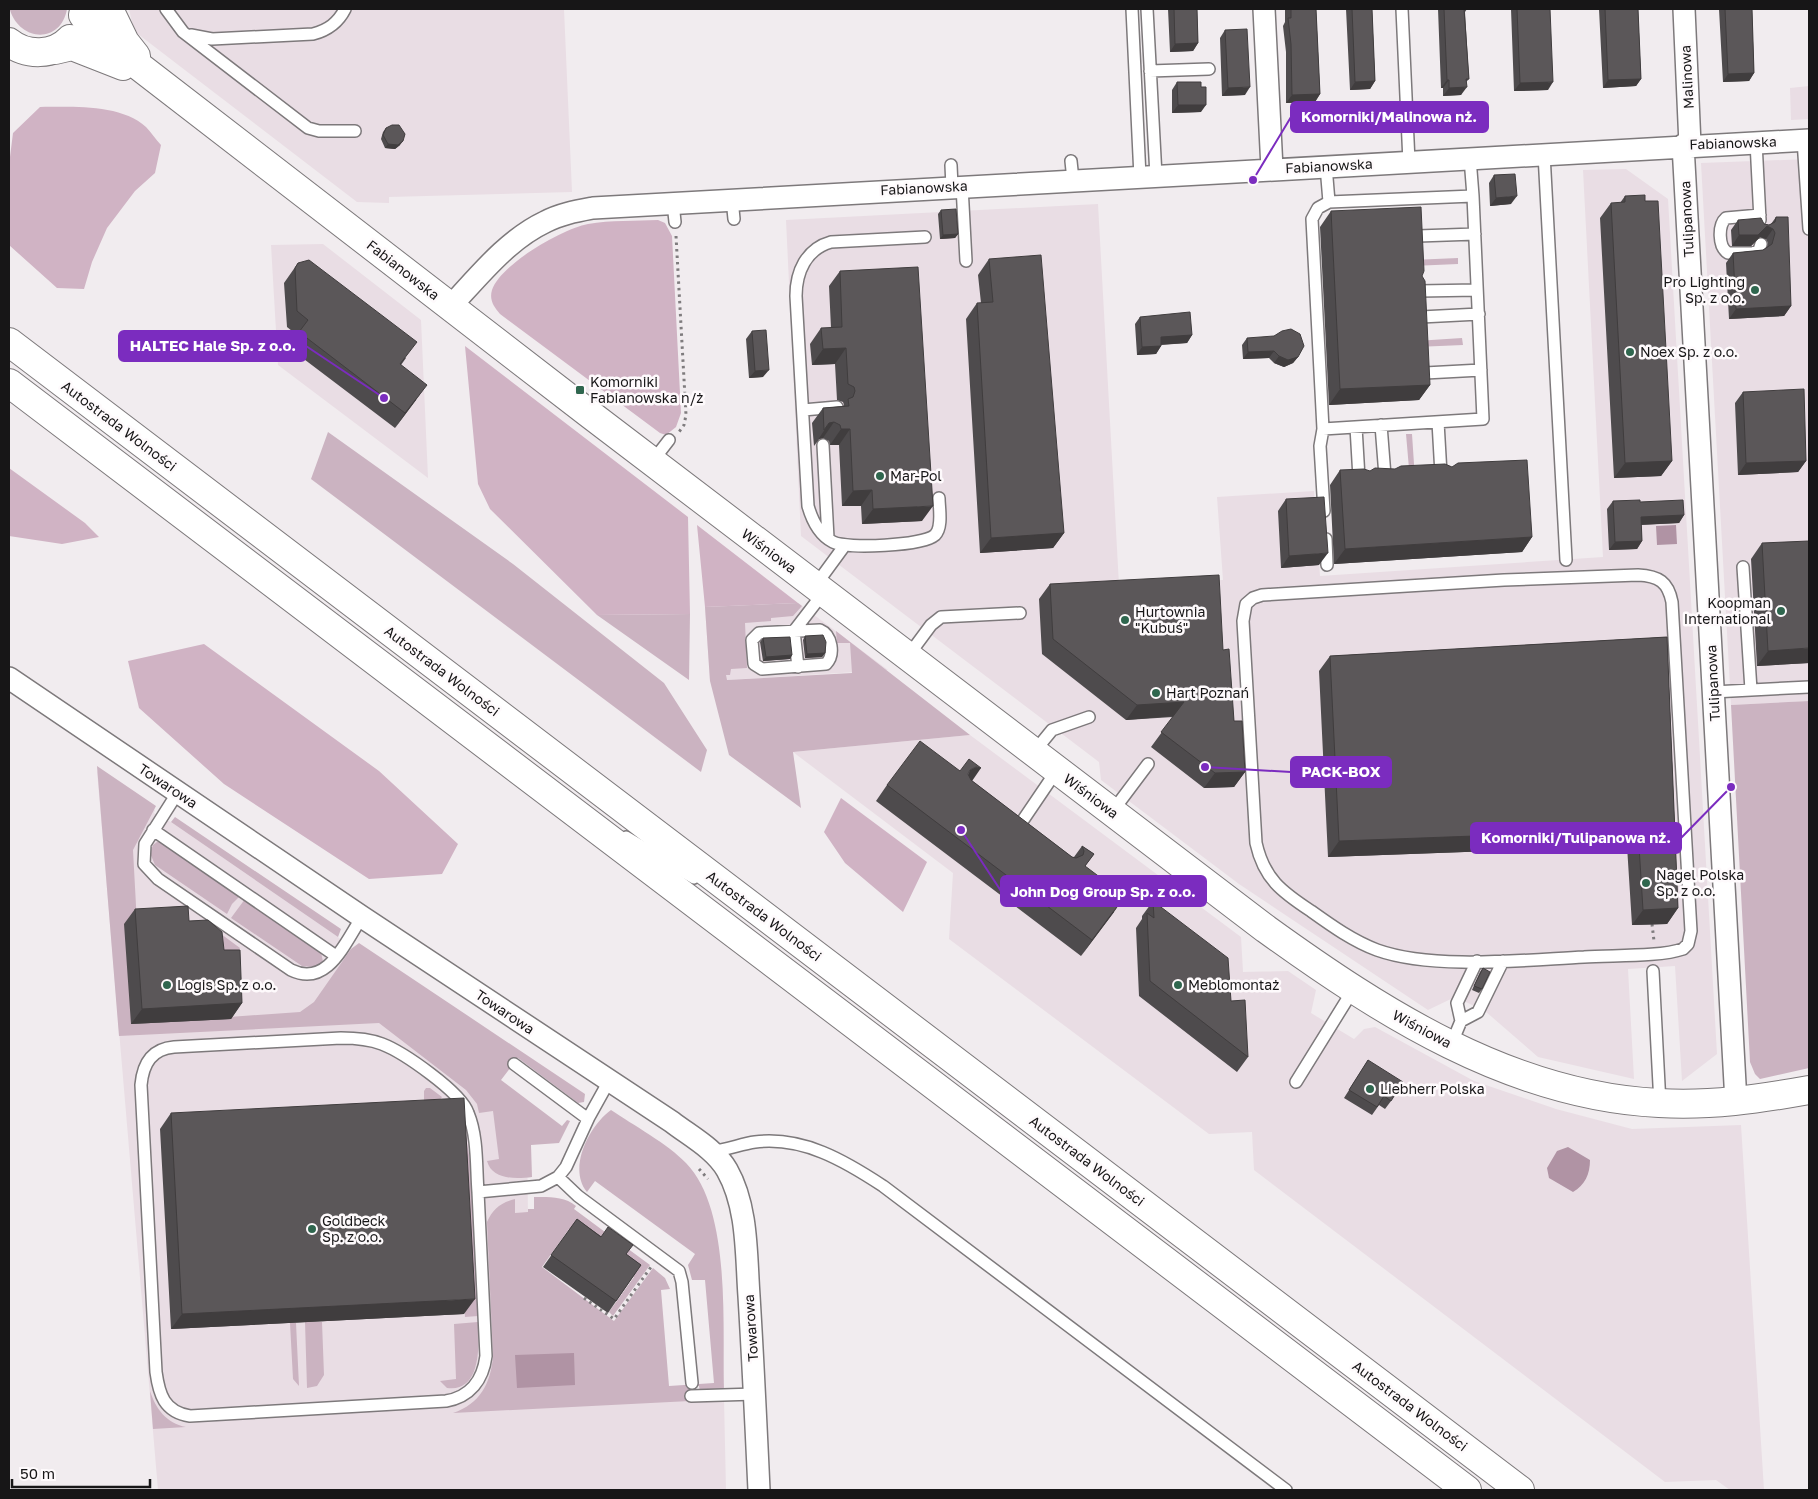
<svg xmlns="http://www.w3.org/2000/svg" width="1818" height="1499" font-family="'Golos Text',sans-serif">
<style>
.built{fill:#e9dde4}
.green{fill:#cbb3c1}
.forest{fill:#d0b3c4}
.water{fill:#b093a4}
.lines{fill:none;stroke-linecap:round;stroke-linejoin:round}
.lane-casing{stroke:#7d797b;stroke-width:14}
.street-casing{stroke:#7d797b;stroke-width:24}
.secondary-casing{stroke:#7d797b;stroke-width:30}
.highway-casing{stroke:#7d797b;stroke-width:30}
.path{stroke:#7f7c7e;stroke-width:3;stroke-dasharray:2.5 4;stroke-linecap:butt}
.lane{stroke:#fff;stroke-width:11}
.street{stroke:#fff;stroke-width:21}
.secondary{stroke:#fff;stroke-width:28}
.highway{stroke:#fff;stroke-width:28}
.wall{fill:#4e4b4d}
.shaded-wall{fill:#403d3e}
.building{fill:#5b5759;stroke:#403d3e}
.poi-dot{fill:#2f664e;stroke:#fefafc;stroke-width:2}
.labels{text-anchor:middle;stroke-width:5;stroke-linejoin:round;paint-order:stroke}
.street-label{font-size:14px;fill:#171617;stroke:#fefafc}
.poi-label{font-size:14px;fill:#171617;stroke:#fefafc;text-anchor:start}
.leader{fill:none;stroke:#7b2cbf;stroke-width:2}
.callout-dot{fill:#7b2cbf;stroke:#fefafc;stroke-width:2}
.callout{fill:#7b2cbf;stroke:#7b2cbf;stroke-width:2}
.callout-label{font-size:15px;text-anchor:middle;font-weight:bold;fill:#fff}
</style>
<rect width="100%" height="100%" fill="#f1ecef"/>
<path class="built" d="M129,9H564L572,192L389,197V203L357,202L134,31Z
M1809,86V119L1791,120L1790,88Z
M1809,159V701L1731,705L1701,163Z
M1626,169L1668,199L1717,1054L1682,1081L1675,966L1628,969L1634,1079L1538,1057L1485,1011L1455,997L1428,1010L1239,884L1101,780L1099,762L801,536L786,220L1098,204L1119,585L1223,580L1217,497L1314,491L1320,576L1603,557L1583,170Z
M323,244L421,320L428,478L278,365L271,245Z
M798,603L888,670L710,681L705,607Z
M970,735L1241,937L1243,972L1288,971L1316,990L1311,1013L1354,1039L1364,1029L1375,1027L1474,1081L1556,1109L1632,1129L1741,1125L1764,1490H1730L1716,1480L1665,1482L1254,1170L1252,1132L1209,1134L949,939L953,873L793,752Z
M97,771L155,810L154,813L161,818L171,822L338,937L351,949L353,948L527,1133L528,1218L491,1221L645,1402L724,1399L726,1490H158Z"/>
<path class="green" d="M67,9C61,44 20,42 10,10Z
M1458,258V264L1412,266V260Z
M1462,338L1463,345L1416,347V341Z
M328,432L513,564L664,683L707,750L701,772L311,479Z
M1406,434H1412L1415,479L1410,480Z
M798,603L802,606L793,616L771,618V621L745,623L747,668L731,669L730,675H726L727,680L852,673L850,643H837L836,631L970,735L793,752L801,808L729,755L710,681L705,607Z
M690,614L689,680L597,615Z
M1809,701V1068L1760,1079L1755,1074L1750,1062L1731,705Z
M97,766L156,806L133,850L137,924L131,1024L300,1012L314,1002L351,949L359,943L585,1094L584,1102L578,1103L518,1058L501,1080L562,1126L567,1120L570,1121L559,1143L531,1145L532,1177C516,1179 492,1180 487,1161L499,1159L493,1111L479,1113L477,1104L466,1090L379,1023L119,1036Z
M175,817L341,929L338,937L171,822Z
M157,842H161L240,896L232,904L227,914L155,865L150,853L153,845Z
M245,899L321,952L323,962L314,967L302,966L231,918Z
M221,934L240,948L229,966L218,935Z
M426,1088H430L442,1097L432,1110L424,1111V1091Z
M611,1110C633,1125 668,1144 686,1163C732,1210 722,1327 724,1390L700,1392L699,1386H696V1392L690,1401L453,1413C480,1404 491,1383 493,1356L487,1222C493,1209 500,1203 515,1199V1213L528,1212V1209H534V1197C549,1197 564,1196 576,1206L574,1209L605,1232L593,1246L569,1229L542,1267L614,1321L653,1268L665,1278L670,1289L661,1290L669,1386L714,1383L705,1280H692L688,1265L695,1254L595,1181L587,1192C567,1168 590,1125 611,1110Z
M465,1131L470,1161L478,1316L465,1317L456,1158Z
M616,1240L650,1265L613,1316L609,1312L634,1277L620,1266Z
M305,1322H322L324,1375L317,1386L307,1388Z
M478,1322C479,1343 482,1393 447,1388L440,1381L456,1379L454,1324Z
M290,1323H296L299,1386L293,1379Z
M150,1391C156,1409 166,1423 186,1427L153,1429Z"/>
<path class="forest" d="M40,107C72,107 121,104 146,127C151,132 156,140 161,145L155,173L135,191L107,228L92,262L84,289L57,288L9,245V165L13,133Z
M658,220L665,223L672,236L681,413L676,427L666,435L660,433L500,314C494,307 489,300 492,290C501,264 562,229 588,224C611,220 635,221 658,220Z
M465,346L688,517L690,614L597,615L490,509L478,484Z
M9,468L85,523L99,537L62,544L9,536Z
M697,525L798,603L705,607Z
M204,644L379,771L458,844L442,874L369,879L224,784L139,708L128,661Z
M841,798L927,862L903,912L845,863L824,832Z"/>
<path class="water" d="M1676,525L1677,544L1657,545L1656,526Z
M1568,1147L1590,1160C1590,1174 1585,1185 1573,1192L1549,1178L1547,1168L1557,1151Z
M574,1353L575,1385L517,1388L515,1355Z"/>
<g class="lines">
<g class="lane-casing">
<path id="lane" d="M166,9L183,32L308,128L319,131H355
M1132,9L1140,177
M1147,9L1156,176
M1402,9L1409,162
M191,35L212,39L313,34C328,30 338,23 345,9
M1150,71L1209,69
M1803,140L1809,229
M1756,142L1760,220
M1544,154L1566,560
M1071,161L1073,180
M951,165L952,187
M1326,166L1329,202L1473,196L1470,158
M962,186L966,261
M732,199L734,219
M1329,202L1318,208L1312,219L1323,429L1483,419L1473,196
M673,203L675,222
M1760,215L1726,218C1718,225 1718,247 1728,253H1753L1759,250L1761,244
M1418,236L1475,234
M925,237L831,242C806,249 796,272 796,296L808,506C812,520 819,535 833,542C847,549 923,546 935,535C943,527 939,508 939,498
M1419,291L1477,290
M1421,317L1479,314
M1425,373L1481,370
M803,410L837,407
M1438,422L1441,474
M1381,425L1385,476
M1356,427L1359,478
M1323,429L1320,446L1324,511
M823,445L828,538
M652,462L669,440
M1326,539L1327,565
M1743,567L1751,690
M1638,575C1659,576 1668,582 1672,602L1691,931L1688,944L1683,949C1660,957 1611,955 1584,957C1524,960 1433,970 1377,950C1353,941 1332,926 1311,911C1282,892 1264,879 1256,843L1243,621L1246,604L1253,598L1262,595L1504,580Z
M815,586L845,545
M820,630C832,635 835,655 826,664L762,669L754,664L752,640L759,633Z
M908,656L931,625L941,617L1020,613
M798,667L794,631L824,592
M1713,692L1809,687
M1034,752L1052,730L1089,717
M178,792L145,844L144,864L158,879L291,970C328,988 345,942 362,917
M1112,812L1148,764
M1017,829L1057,770
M153,830L336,956
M626,837L694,878
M1653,971L1660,1104
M1461,1021L1478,1012L1503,961
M1451,1045L1461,1021L1457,1003L1477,961
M514,1064L588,1119
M1296,1082L1353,990
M710,1151C725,1151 740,1144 755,1142C803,1136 845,1161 883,1186L1286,1490
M558,1177L578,1196L679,1271L682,1282L692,1383
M478,1192L486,1356C483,1380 470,1397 446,1401L190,1416C164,1412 159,1394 156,1372L141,1085C143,1063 152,1049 174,1047L341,1038C355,1038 369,1039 382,1044C403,1052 461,1092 468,1113C478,1137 476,1167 478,1192L541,1186L558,1177L566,1167L589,1117L609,1081
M691,1396L755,1394"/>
</g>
<g class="street-casing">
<path id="street" d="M1264,9L1272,169
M1684,9L1690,145
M1683,145L1736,1102
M450,307C478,277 507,240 545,222C560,214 577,211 593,208L1809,140
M9,678L362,917L672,1122C690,1136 715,1149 727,1170C748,1207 746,1254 749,1296C753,1361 756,1425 759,1490"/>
</g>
<g class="secondary-casing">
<path id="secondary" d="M109,9L125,42L136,56
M83,15L105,40L591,415L1266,929C1381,1012 1511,1096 1659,1103C1710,1106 1759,1099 1809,1090
M9,42C26,56 54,56 70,39
M55,50L72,46L123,66"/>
</g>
<g class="highway-casing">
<path id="highway" d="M9,342L1520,1490
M9,383L1467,1490"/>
</g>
<path class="path" d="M676,236L686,415L684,425L679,432
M1652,924L1654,941
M699,1169L708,1179
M584,1298L614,1319L651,1267"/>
<use href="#lane" class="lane"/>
<use href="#street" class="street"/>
<use href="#secondary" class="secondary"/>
<use href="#highway" class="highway"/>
</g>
<path class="wall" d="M1168,9H1197L1198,43L1193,51L1170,52Z
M1285,9H1316L1320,94L1315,102L1286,103V52L1283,26L1285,22Z
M1346,9H1372L1375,81L1370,89L1350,90Z
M1438,9H1467L1465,12L1469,79L1466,82L1461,95L1443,96V88H1441Z
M1511,9H1550L1548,90L1514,91Z
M1599,9H1638L1641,79L1636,86L1603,88Z
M1719,9H1752L1754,73L1749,81L1723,82Z
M1225,30L1245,95L1222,96L1220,38Z
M1177,82L1201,112L1172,113V90Z
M386,128L400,145L395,149L385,148L381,139L383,132Z
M1494,175L1511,204L1490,206L1489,183Z
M1625,196L1672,461L1661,476L1614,478L1600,218L1611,203H1620Z
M941,210L958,234L955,238L940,239L938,214Z
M1331,211L1430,385L1419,400L1329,405L1320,227Z
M1776,217L1791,306L1784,316L1729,319L1726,263L1733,253L1763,250L1767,247L1768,243L1766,239L1760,237L1751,246H1732L1731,230L1738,220L1769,225L1771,224Z
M989,259L1064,533L1053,548L980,553L966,319L977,303H981L978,275Z
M298,263L406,358L401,365L416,400L395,428L288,347L297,335L287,327L284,283Z
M840,271L922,521L862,524L861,506H842L839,445H830L829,441L823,438L819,439L814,446L812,423L823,408L843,406L844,405L843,402L837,400L835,364L812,365L810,344L821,328H831L829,286Z
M1140,317L1192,335L1187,343L1161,345V346L1156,354L1137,355L1135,324Z
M752,331L763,377L749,378L746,339Z
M1247,338L1298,357L1293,363L1284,367L1274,363L1269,358L1243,359L1242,345Z
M1743,392L1806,461L1798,472L1738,475L1735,403Z
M1340,470L1532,537L1522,552L1334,564L1330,485Z
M1286,499L1319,565L1281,568L1278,511Z
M1613,501L1640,502L1684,515L1679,523L1641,525L1642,541L1637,549L1609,550L1607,509Z
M1762,543L1809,663L1757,666L1751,559Z
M1050,584L1223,650L1234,721L1245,772L1234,787L1204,788L1151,747L1173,717L1126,720L1042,654L1039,599Z
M805,636L825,653L822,657L805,658L803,640Z
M1667,637L1678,908L1667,924L1632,925L1627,846L1328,857L1319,671L1330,656Z
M763,638L792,655L790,659L763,661L760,642Z
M972,781L1072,857H1074L1082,846L1094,854L1085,866L1114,912L1081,956L876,801L887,785Z
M1153,901L1231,1001L1248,1057L1237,1072L1139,996L1136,928L1142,919V916Z
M135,909L189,921L224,950L242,1003L231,1019L131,1024L124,924Z
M1483,968L1482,989L1479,993L1472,990L1480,972Z
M1368,1060L1391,1101L1385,1109L1379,1105L1372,1115L1344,1098Z
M171,1113L464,1314L171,1329L160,1129Z
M577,1219L641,1265L608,1313L543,1267Z"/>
<path class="shaded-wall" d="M1198,43L1193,51L1170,52L1175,44Z
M1754,73L1749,81L1723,82L1728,74Z
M1641,79L1636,86L1603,88L1608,80Z
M1447,80H1449L1443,88H1441Z
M1375,81L1370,89L1350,90L1355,82Z
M1553,82L1548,90L1514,91L1520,83Z
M1250,87L1245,95L1222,96L1228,88Z
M1467,87L1461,95L1443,96L1449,88Z
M1320,94L1315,102L1286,103L1292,95Z
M1178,105H1206L1201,112L1172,113Z
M403,141L400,145L395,149L385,148L388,144Z
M1517,196L1511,204L1490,206L1496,198Z
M1767,226L1773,229L1766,239L1760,237L1751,246H1732L1739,235Z
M958,234L955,238L940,239L943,235Z
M1791,306L1784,316L1729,319L1736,309Z
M1192,335L1187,343L1155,345L1161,337Z
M1161,346L1156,354L1137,355L1142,347Z
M846,348L835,364L812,365L823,349Z
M1274,351L1269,358L1243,359L1248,352Z
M1279,356L1298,357L1293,363L1284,367L1274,363Z
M769,370L763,377L749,378L755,371Z
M427,385L416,400L395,428L405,413Z
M1430,385L1419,400L1329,405L1340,389Z
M834,422L823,438L819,439L814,446L829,423Z
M841,429H850L839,445H830Z
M1672,461L1661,476L1614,478L1625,463Z
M1806,461L1798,472L1738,475L1746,463Z
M872,490L861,506H842L853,491Z
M933,506L922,521L862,524L873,509Z
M1684,515L1679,523L1635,525L1641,517Z
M1064,533L1053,548L980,553L991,538Z
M1532,537L1522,552L1334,564L1345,549Z
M1642,541L1637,549L1609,550L1615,542Z
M1328,553L1319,565L1281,568L1289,556Z
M1809,648V663L1757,666L1768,651Z
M825,653L822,657L805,658L807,654Z
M792,655L790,659L763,661L766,657Z
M1184,702L1174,716L1126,720L1137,705Z
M976,767L981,768L970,784L965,783L970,770Z
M1245,772L1234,787L1204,788L1215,773Z
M1638,830L1627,846L1328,857L1339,841Z
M1125,896L1114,912L1081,956L1092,940Z
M1678,908L1667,924L1632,925L1643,910Z
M242,1003L231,1019L131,1024L142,1009Z
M475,1299L464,1314L171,1329L182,1314Z"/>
<path class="building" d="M1174,9H1197L1198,43L1175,44Z
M1291,9H1316L1320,94L1292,95L1291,44L1288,18H1291Z
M1352,9H1372L1375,81L1355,82Z
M1444,9H1464L1469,79H1466L1467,87L1449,88V80H1447Z
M1517,9H1550L1553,82L1520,83Z
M1605,9H1638L1641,79L1608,80Z
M1725,9H1752L1754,73L1728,74Z
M1247,29L1250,87L1228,88L1225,30Z
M1177,82H1201V87H1206V105H1178Z
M392,125H399L405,134L403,141L398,145L388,144L383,135L386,128Z
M1515,174L1517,196L1496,198L1494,175Z
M1645,195V201H1658L1672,461L1625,463L1611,203L1625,202V196Z
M1421,207L1424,271L1422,276L1425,281L1430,385L1340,389L1331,211Z
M956,209L958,234L943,235L941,210Z
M1776,217H1788L1791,306L1736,309L1733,253L1763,250L1772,244L1775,233L1773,229L1767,226L1758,235H1739L1738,220L1761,218L1764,224L1769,225L1775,222Z
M1041,255L1064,533L991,538L977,303L993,302L989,259Z
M309,260L417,342L400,364L427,385L405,413L299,332L308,320L297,311L295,268L298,263Z
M918,267L933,506L873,509L872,490L853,491L850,429H841L840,425L834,422L829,423L824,430L823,408L849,406L848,399L853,397L855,391L854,387L848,384L846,348L823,349L821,328L842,327L840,271Z
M1190,312L1192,335L1161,337V346L1142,347L1140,317Z
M1291,329L1300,334L1304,346L1298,357L1288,360L1279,356L1274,351L1248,352L1247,338L1274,336L1282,331Z
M766,330L769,370L755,371L752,331Z
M1804,389L1806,461L1746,463L1743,392Z
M1527,460L1532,537L1345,549L1340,470L1364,469L1370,471L1375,468L1395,469L1401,466L1445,464L1452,467L1458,463Z
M1324,497L1328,553L1289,556L1286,499Z
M1640,500V502L1683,500L1684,515L1641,517L1642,541L1615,542L1613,501Z
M1809,541V648L1768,651L1762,543Z
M1219,575L1223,650L1229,649L1234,721H1242L1245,772L1215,773L1161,732L1184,702L1137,705L1053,639L1050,584Z
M823,635L826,642L825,653L807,654L805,636Z
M790,637L792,655L766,657L763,638Z
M1667,637L1678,908L1643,910L1638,830L1339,841L1330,656Z
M920,741L960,771L969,759L981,768L976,767L970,770L968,774L971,780L1072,857L1076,858L1083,855L1084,851L1082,846L1094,854L1085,866L1125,896L1092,940L887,785Z
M1153,901L1228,958L1231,1001L1245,1000L1248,1057L1150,981L1147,913L1154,918Z
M188,906L189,921L208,920L222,932L224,950H240L242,1003L142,1009L135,909Z
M1483,968L1490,972L1482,989L1474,986Z
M1368,1060L1403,1082L1391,1101L1384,1096L1377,1107L1349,1090Z
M464,1098L475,1299L182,1314L171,1113Z
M577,1219L601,1237L608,1227L633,1245L626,1254L641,1265L616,1301L551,1255Z"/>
<g class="poi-dot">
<circle cx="1755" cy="290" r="5"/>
<circle cx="1630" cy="352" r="5"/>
<rect x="575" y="385" width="10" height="10" rx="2.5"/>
<circle cx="880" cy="476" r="5"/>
<circle cx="1781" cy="611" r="5"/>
<circle cx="1125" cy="620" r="5"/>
<circle cx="1156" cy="693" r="5"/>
<circle cx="1646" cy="883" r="5"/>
<circle cx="167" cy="985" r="5"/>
<circle cx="1178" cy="985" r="5"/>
<circle cx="1370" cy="1089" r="5"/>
<circle cx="312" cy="1229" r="5"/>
</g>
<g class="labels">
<g class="street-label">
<text transform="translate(1687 77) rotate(-93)" y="5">Malinowa</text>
<text transform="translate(1733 143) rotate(-2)" y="5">Fabianowska</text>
<text transform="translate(1329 166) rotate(-3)" y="5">Fabianowska</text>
<text transform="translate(924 188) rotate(-3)" y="5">Fabianowska</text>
<text transform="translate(1687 219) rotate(-93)" y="5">Tulipanowa</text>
<text transform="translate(403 270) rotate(38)" y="5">Fabianowska</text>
<text transform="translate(119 426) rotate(37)" y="5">Autostrada Wolności</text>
<text transform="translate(769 551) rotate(37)" y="5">Wiśniowa</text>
<text transform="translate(442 671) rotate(37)" y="5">Autostrada Wolności</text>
<text transform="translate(1713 683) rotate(-93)" y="5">Tulipanowa</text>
<text transform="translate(168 786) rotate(34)" y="5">Towarowa</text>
<text transform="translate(1091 796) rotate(37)" y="5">Wiśniowa</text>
<text transform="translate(764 916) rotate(37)" y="5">Autostrada Wolności</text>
<text transform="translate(505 1012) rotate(34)" y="5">Towarowa</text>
<text transform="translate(1422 1029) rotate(28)" y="5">Wiśniowa</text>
<text transform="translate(1087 1161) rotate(37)" y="5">Autostrada Wolności</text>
<text transform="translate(751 1328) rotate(-94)" y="5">Towarowa</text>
<text transform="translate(1410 1406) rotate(37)" y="5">Autostrada Wolności</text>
</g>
<g class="poi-label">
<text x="1745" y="287" text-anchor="end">Pro Lighting<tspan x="1745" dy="16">Sp. z o.o.</tspan></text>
<text x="1640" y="357">Noex Sp. z o.o.</text>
<text x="590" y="387">Komorniki<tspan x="590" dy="16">Fabianowska n/ż</tspan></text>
<text x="890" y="481">Mar-Pol</text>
<text x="1771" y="608" text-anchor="end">Koopman<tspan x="1771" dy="16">International</tspan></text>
<text x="1135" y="617">Hurtownia<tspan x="1135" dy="16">"Kubuś"</tspan></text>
<text x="1166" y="698">Hart Poznań</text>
<text x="1656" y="880">Nagel Polska<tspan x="1656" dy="16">Sp. z o.o.</tspan></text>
<text x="177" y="990">Logis Sp. z o.o.</text>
<text x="1188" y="990">Meblomontaż</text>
<text x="1380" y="1094">Liebherr Polska</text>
<text x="322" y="1226">Goldbeck<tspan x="322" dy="16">Sp. z o.o.</tspan></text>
</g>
</g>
<path class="leader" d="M1253 180L1291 117M384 398L306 346M1205 767L1291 772M1731 787L1681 838M961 830L1001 891"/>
<g class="callout-dot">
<circle cx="1253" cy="180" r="5"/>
<circle cx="384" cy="398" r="5"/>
<circle cx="1205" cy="767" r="5"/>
<circle cx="1731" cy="787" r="5"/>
<circle cx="961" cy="830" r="5"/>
</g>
<g class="callout">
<rect x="1291" y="102" width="197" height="30" rx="5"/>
<rect x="119" y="331" width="187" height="30" rx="5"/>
<rect x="1291" y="757" width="100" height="30" rx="5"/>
<rect x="1471" y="823" width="210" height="30" rx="5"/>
<rect x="1001" y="876" width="205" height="30" rx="5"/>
</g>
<g class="callout-label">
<text x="1389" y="122">Komorniki/Malinowa nż.</text>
<text x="213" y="351">HALTEC Hale Sp. z o.o.</text>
<text x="1341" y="777">PACK-BOX</text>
<text x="1576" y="843">Komorniki/Tulipanowa nż.</text>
<text x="1103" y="897">John Dog Group Sp. z o.o.</text>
</g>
<rect width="1818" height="1499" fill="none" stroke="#171617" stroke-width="20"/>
<path d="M12 1479v8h138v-8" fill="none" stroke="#171617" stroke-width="2.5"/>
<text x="20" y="1479" font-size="15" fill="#171617" stroke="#fefafc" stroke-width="4" paint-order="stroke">50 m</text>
</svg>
